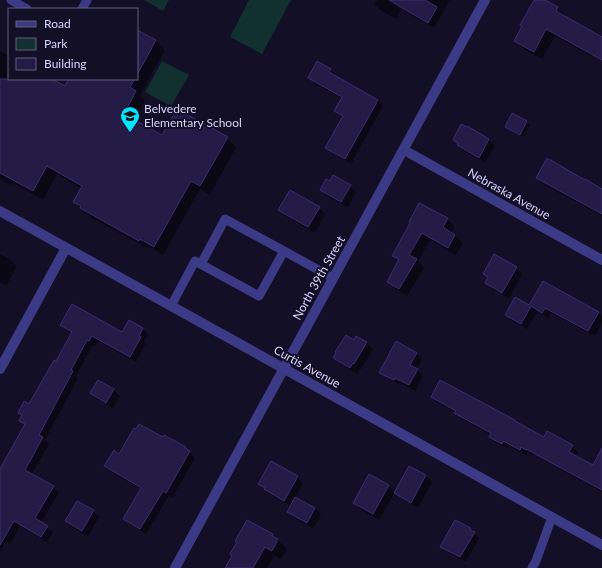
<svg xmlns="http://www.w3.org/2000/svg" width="602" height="568" font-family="Lato,sans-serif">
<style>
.green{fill:#12302f}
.shadow{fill:#0007}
.building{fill:#241b47;stroke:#3b2d73}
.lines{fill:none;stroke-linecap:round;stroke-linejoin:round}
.service{stroke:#3d3a85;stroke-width:9}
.minor{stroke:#3d3a85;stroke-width:10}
.labels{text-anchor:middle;stroke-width:4;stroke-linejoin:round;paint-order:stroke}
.poi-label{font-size:12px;fill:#d9d4ff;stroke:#130f26;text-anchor:start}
.street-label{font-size:12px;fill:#d9d4ff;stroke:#130f26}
</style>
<rect width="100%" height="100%" fill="#130f26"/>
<path class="green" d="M144,0H169L163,11Z
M249,0H291L262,54L230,37Z
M162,61L189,75L171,106L145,92Z"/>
<path class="shadow" d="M377,0H400L404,4L396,19L380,10L374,4Z
M412,0H450L434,28L413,16L407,10Z
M535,0H543L558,8L566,16V17L601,41L592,57L555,36L542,59L524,49L516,40Z
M137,31L156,41L165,50L140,95L145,101L134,121L163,137L227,138L236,147L210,195L200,189L163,255L150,247L149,249L90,217L74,202L82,189L57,174L43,200L13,183L11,185L0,179V51L9,56V79H50L65,87L70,79H137Z
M330,70L336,75L335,77L378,101L383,106L351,164L332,153L326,148L343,118L335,111L342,99L315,84L309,78Z
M513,114L527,122L530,125L523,137L509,129L506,127Z
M468,128L489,140L495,146L485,163L464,151L454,140Z
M537,178L602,190V216L543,184Z
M350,186L356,192L348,207L327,196L321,189Z
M319,208L325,214L315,233L286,216L280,210Z
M447,219L455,227L451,233L455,235L463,243L456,255L430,240L418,261L424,268L407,296L396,289L388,282L399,261L393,255L411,223Z
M0,254L11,260L17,266L6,286L0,282Z
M516,268L522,274L509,298L492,289L486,283L488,278L484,273Z
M544,282L598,313L602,316V323L595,336L551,313L549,318L537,312L527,329L512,321L506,315L530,307Z
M61,325L123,333L142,328L148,334L144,341L146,344L136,362L98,341L95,346L93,345L76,376L78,378L45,440L49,444L32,474L53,487L59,492L41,523L47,527L53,532L47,542L20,526L10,544L6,541L0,552V470L25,426L20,421L22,417L19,413L29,405L56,363L72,333L67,330Z
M357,337L367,343L373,349L361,369H360L357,374L341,364L334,358L354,341Z
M416,353L422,360L417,369L423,376L415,391L401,383L400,385L387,378L381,372Z
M114,390L120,396L113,408L97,399L91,393Z
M432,397L544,439L572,446L578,452L575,457L593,466L602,465V492L533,454L532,455L528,452L526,455L509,446L508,449L496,442L490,436L491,435L462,419L456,413L438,403Z
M165,436L185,448L195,458L172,498L169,495L146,534L130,524L124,519L141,489L111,472L106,466L120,455L164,438Z
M410,467L426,476L432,482L418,508L402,499L395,492L379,520L360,509L354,503L389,486L396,493Z
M297,477L303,483L295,498L315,508L321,515L313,528L294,518L288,511L291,506L271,495L259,484Z
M93,511L99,517L88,536L72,527L66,521Z
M456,521L470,529L479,538L466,562L447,552L442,546Z
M272,535L287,549L281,559L274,556L267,568H227L233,556Z"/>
<path class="building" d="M389,0H425L437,7L428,23Z
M534,0H545L558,7L556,11L602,37V60L546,29L534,52L514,41L522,26L520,25Z
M137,30L156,40L137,75Z
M317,61L331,69L329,72L378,100L345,159L325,148L343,116L334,111L342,97L308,78Z
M0,79H52L65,86L69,79H135L130,87L136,91L124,114L162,135L177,109L228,137L200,186L191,181L154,247L140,239L139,241L80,208L81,206L73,202L82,186L47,166L33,191L0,173Z
M512,113L527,121L520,135L505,127Z
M461,124L467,127V126L489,139L479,158L457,145L458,143L453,140Z
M547,158L585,180V179L602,189V214L536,178Z
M333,175L351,185L341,202L320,190L326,179L330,181Z
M290,190L320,207L308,227L278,210Z
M419,203L448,218L443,227L455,235L448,248L422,233L409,255L417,259L399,289L387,282L399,259L392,256L410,223L409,222Z
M494,254L517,267L502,293L485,283L488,277L483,274Z
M543,281L599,312L588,331L545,308L542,313L531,306L521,324L505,315L515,297L529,305Z
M72,304L122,332L129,320L143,328L139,336L141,337L130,357L92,336L89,341L87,340L71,370L73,371L39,435L43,437L25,470L54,486L35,518L48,526L41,537L14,521L0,545V469L25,424L19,421L22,415L18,413L24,401L29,404L54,360L56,361L72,332L60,325Z
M346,335L354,340L356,336L367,342L354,364L353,363L350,368L333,358L336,353L335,352Z
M396,341L417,353L410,365L418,369L409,385L395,378L394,380L379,373Z
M98,380L114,389L106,403L90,393Z
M440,380L515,420V421L544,437L547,431L573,445L569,452L593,465L602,448V490L559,467L526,449V450L521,447L520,450L503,441L502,444L489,437L491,433L454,413L456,411L431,397Z
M139,424L163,437L164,435L186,447L185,448L190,451L166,493L163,491L140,529L123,519L141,488L140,487L104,466L114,450L119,454L134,428L136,429Z
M271,461L298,476L284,501L264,489L265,488L258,484Z
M409,466L426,475L411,503L394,493Z
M369,474L389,485L373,514L353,503Z
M295,497L315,508L307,523L287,512Z
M77,501L94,510L82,531L65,521Z
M247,520L273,534L272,536L278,539L272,551L265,547L253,568H225L232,556L230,554L237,542L235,541Z
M455,520L471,528L470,530L475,532L460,557L440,547Z"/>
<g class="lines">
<path class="service" d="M11,0L27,9
M82,9L87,0
M201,264L225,219L284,251
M171,306L195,261L259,296L284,251L333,278
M532,568L536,561L552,517"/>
<path class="minor" d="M404,150L602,260
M0,211L602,545
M0,369L66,248
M175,568L485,0"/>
</g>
<defs>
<g id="school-pin" transform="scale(1)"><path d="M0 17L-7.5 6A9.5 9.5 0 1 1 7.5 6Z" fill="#00e5ff" stroke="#130f26"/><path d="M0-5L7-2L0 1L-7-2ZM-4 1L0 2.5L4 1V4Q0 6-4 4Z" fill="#111"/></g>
</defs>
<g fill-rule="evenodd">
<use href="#school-pin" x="130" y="116"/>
</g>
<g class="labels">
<g class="poi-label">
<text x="144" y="113">Belvedere<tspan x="144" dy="14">Elementary School</tspan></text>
</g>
<g class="street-label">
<text transform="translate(509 194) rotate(29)" y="4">Nebraska Avenue</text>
<text transform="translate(319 278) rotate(-61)" y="4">North 39th Street</text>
<text transform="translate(307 367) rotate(29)" y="4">Curtis Avenue</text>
</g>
</g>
<rect x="8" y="8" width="130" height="72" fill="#130f26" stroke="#625e7d"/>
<rect x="16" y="21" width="20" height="6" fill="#3d3a85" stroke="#625e7d"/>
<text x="44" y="28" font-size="12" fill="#d9d4ff">Road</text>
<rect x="16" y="38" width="20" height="12" fill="#12302f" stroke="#625e7d"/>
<text x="44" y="48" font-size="12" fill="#d9d4ff">Park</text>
<rect x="16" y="58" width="20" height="12" fill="#241b47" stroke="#625e7d"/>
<text x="44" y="68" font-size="12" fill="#d9d4ff">Building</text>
</svg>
